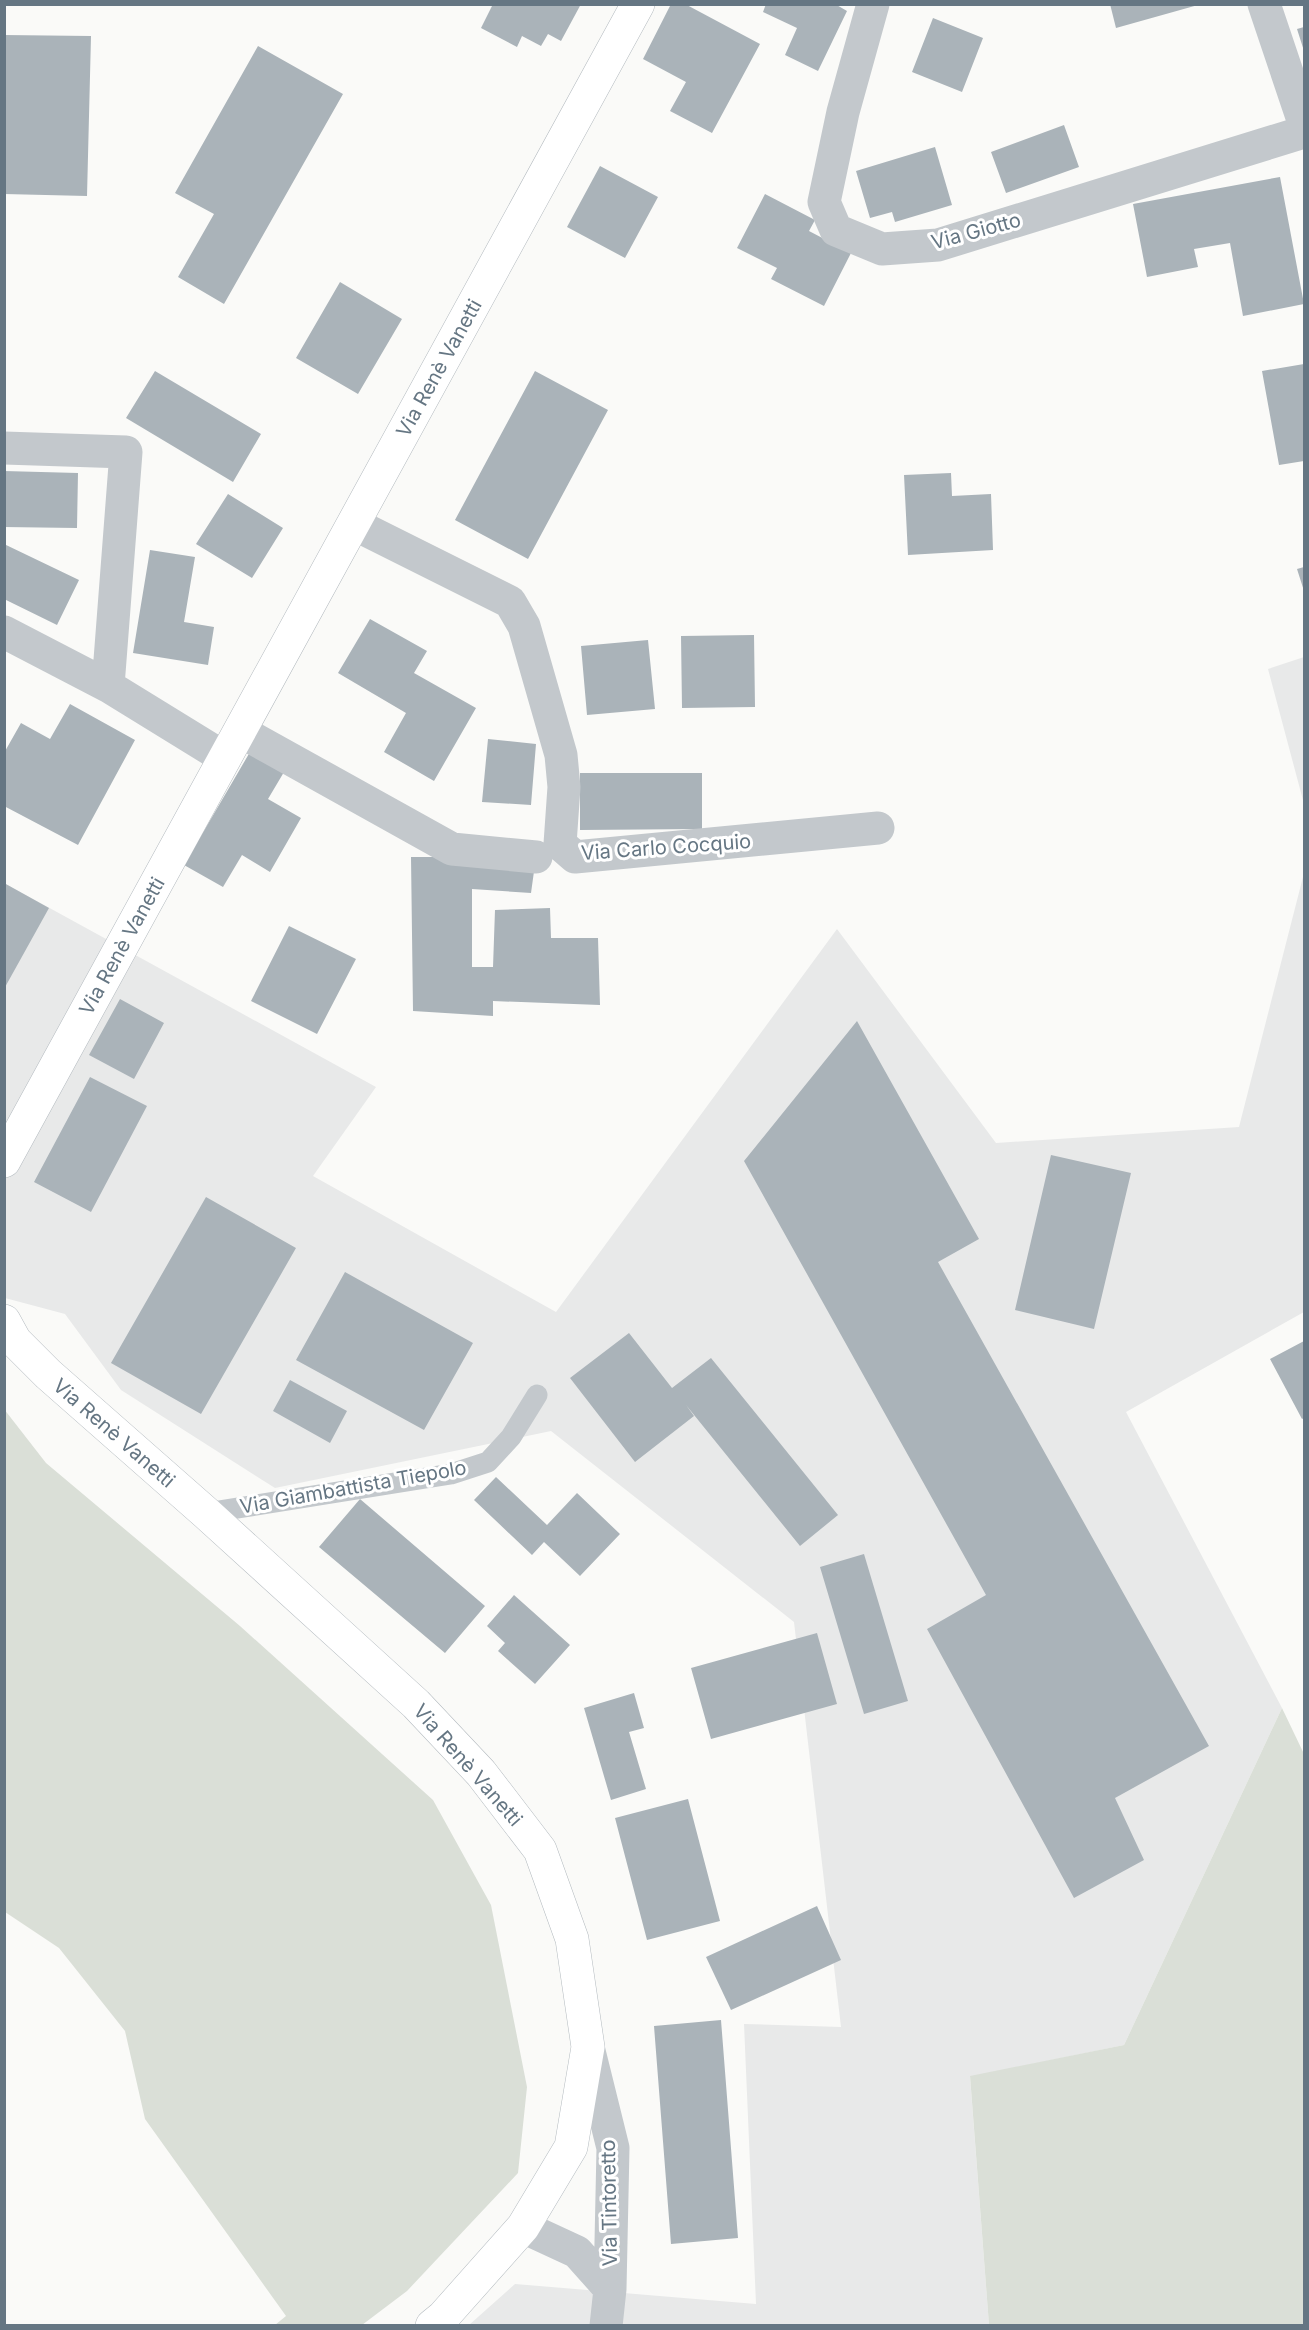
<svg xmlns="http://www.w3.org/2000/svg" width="1309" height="2330" font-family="Inter,sans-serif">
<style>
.built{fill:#e8e9e9}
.green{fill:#dadfd7}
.building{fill:#aab3b9}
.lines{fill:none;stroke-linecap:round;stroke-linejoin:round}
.secondary-casing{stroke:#b3babf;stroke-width:34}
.lane{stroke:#c3c8cc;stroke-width:21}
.street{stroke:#c3c8cc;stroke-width:33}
.secondary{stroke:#fff;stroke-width:33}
.labels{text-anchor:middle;stroke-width:6;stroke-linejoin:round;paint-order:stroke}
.street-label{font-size:20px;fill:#657683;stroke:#fff}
</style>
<rect width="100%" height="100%" fill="#fafaf8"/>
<path class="built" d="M1304,657V804L1268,669Z
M1304,873V1312L1126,1412L1282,1708L1124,2045L970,2077L989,2325H469L515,2284L756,2304L744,2024L841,2027L794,1622L551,1431L275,1488L121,1390L65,1314L5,1298L4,883L376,1087L313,1176L556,1312L837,929L996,1143L1239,1127Z"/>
<path class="green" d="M4,1409L46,1463L240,1626L433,1800L491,1905L527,2087L518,2173L407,2291L362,2325H275L286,2316L145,2119L125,2031L59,1948L5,1912Z
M1282,1708L1304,1754V2325H989L970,2076L1124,2045Z"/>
<path class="building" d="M493,4H581L561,41L548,34L541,46L522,36L517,47L481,28Z
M671,4H685L760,44L712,133L670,111L686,82L643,59Z
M766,4H835L847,11L818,71L785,55L797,28L763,12Z
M1110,4H1198V5L1116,28Z
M933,18L983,38L962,92L912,72Z
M1304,27V51L1297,29Z
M4,35L91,36L87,196L4,194Z
M258,46L343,94L224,304L178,277L214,214L175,193Z
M1064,125L1079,167L1006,193L991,152Z
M935,147L952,205L895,222L892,212L870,218L856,171Z
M600,166L658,197L625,258L567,227Z
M1280,177L1304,304L1243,316L1230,243L1194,249L1198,267L1147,277L1133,204Z
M765,194L815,220L809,231L851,253L824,306L771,279L777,268L737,248Z
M340,282L402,319L358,394L296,358Z
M1304,364V461L1279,465L1262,371Z
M155,371L261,434L233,482L126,418Z
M535,371L608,410L528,559L455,520Z
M4,471L78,473L77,528L4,527Z
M951,473L952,496L991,494L993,550L908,555L904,475Z
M228,494L283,528L252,578L196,544Z
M4,544L79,580L57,625L4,599Z
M150,550L195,557L184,622L214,627L208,665L133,653Z
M1304,567V591L1297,569Z
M370,619L427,651L414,673L476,708L434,781L384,752L406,713L338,673Z
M754,635L755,707L682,708L681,636Z
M648,640L655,709L587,715L581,646Z
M70,704L135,740L78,845L4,806V753L21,723L50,739Z
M488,739L536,744L531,805L482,802Z
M250,752L284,772L268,799L301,818L270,872L242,855L223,887L184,865Z
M580,773H702V829L580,830Z
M411,857H536L531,893L472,889V967H493L495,910L550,908L551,938H598L600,1005L493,1001V1016L413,1011Z
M4,883L49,908L4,989Z
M289,926L356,959L317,1034L251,1001Z
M120,999L164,1023L134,1079L89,1055Z
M857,1021L979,1239L938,1262L1209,1746L1115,1798L1144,1860L1074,1898L927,1629L986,1595L744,1161Z
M90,1077L147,1106L91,1212L34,1182Z
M1051,1155L1131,1173L1094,1329L1015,1310Z
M206,1197L296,1248L201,1414L111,1363Z
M345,1272L473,1343L424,1430L296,1360Z
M629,1333L672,1388L711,1358L838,1515L800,1546L686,1405L694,1416L635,1462L570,1378Z
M1304,1341V1418L1302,1419L1270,1359Z
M290,1380L347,1411L330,1443L273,1411Z
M496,1477L547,1525L577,1493L620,1534L580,1576L544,1542L532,1555L474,1500Z
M360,1499L485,1606L445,1653L319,1547Z
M864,1554L908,1701L864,1714L820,1567Z
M514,1595L570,1645L535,1684L498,1651L505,1643L487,1626Z
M817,1633L837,1704L711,1739L691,1668Z
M634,1693L644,1728L629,1732L646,1789L611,1800L584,1708Z
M688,1799L720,1921L647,1940L615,1818Z
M817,1906L841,1960L731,2010L706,1957Z
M721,2020L738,2238L671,2244L654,2026Z"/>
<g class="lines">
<g class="secondary-casing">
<path id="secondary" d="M4,1161L638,4
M4,1321L15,1341L48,1374L206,1513L416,1704L481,1773L540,1850L572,1939L588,2047L571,2147L523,2227L443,2317L432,2326"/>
</g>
<path class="lane" d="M206,1513L451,1474L488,1462L511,1437L537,1395"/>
<path class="street" d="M873,4L843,112L824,202L836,230L882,249L938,245L1304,132
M1264,4L1304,123
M4,448L126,452L108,686L225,758
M354,524L510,602L524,626L561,755L564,787L560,844L575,857L878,828
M4,632L108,686
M240,731L452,849L536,857
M523,2227L577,2252L610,2289L613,2148L588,2047
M606,2326L610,2289"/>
<use href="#secondary" class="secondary"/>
</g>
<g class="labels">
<g class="street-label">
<text transform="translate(976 231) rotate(-15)" y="7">Via Giotto</text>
<text transform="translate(439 368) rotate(-61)" y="7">Via Renè Vanetti</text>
<text transform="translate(666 847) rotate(-4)" y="7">Via Carlo Cocquio</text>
<text transform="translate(122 946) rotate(-61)" y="7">Via Renè Vanetti</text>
<text transform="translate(114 1433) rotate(41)" y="7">Via Renè Vanetti</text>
<text transform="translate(353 1487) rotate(-10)" y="7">Via Giambattista Tiepolo</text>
<text transform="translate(468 1765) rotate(49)" y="7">Via Renè Vanetti</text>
<text transform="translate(609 2203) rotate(-91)" y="7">Via Tintoretto</text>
</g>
</g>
<rect width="1309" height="2330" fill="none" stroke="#657683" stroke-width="12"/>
</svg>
